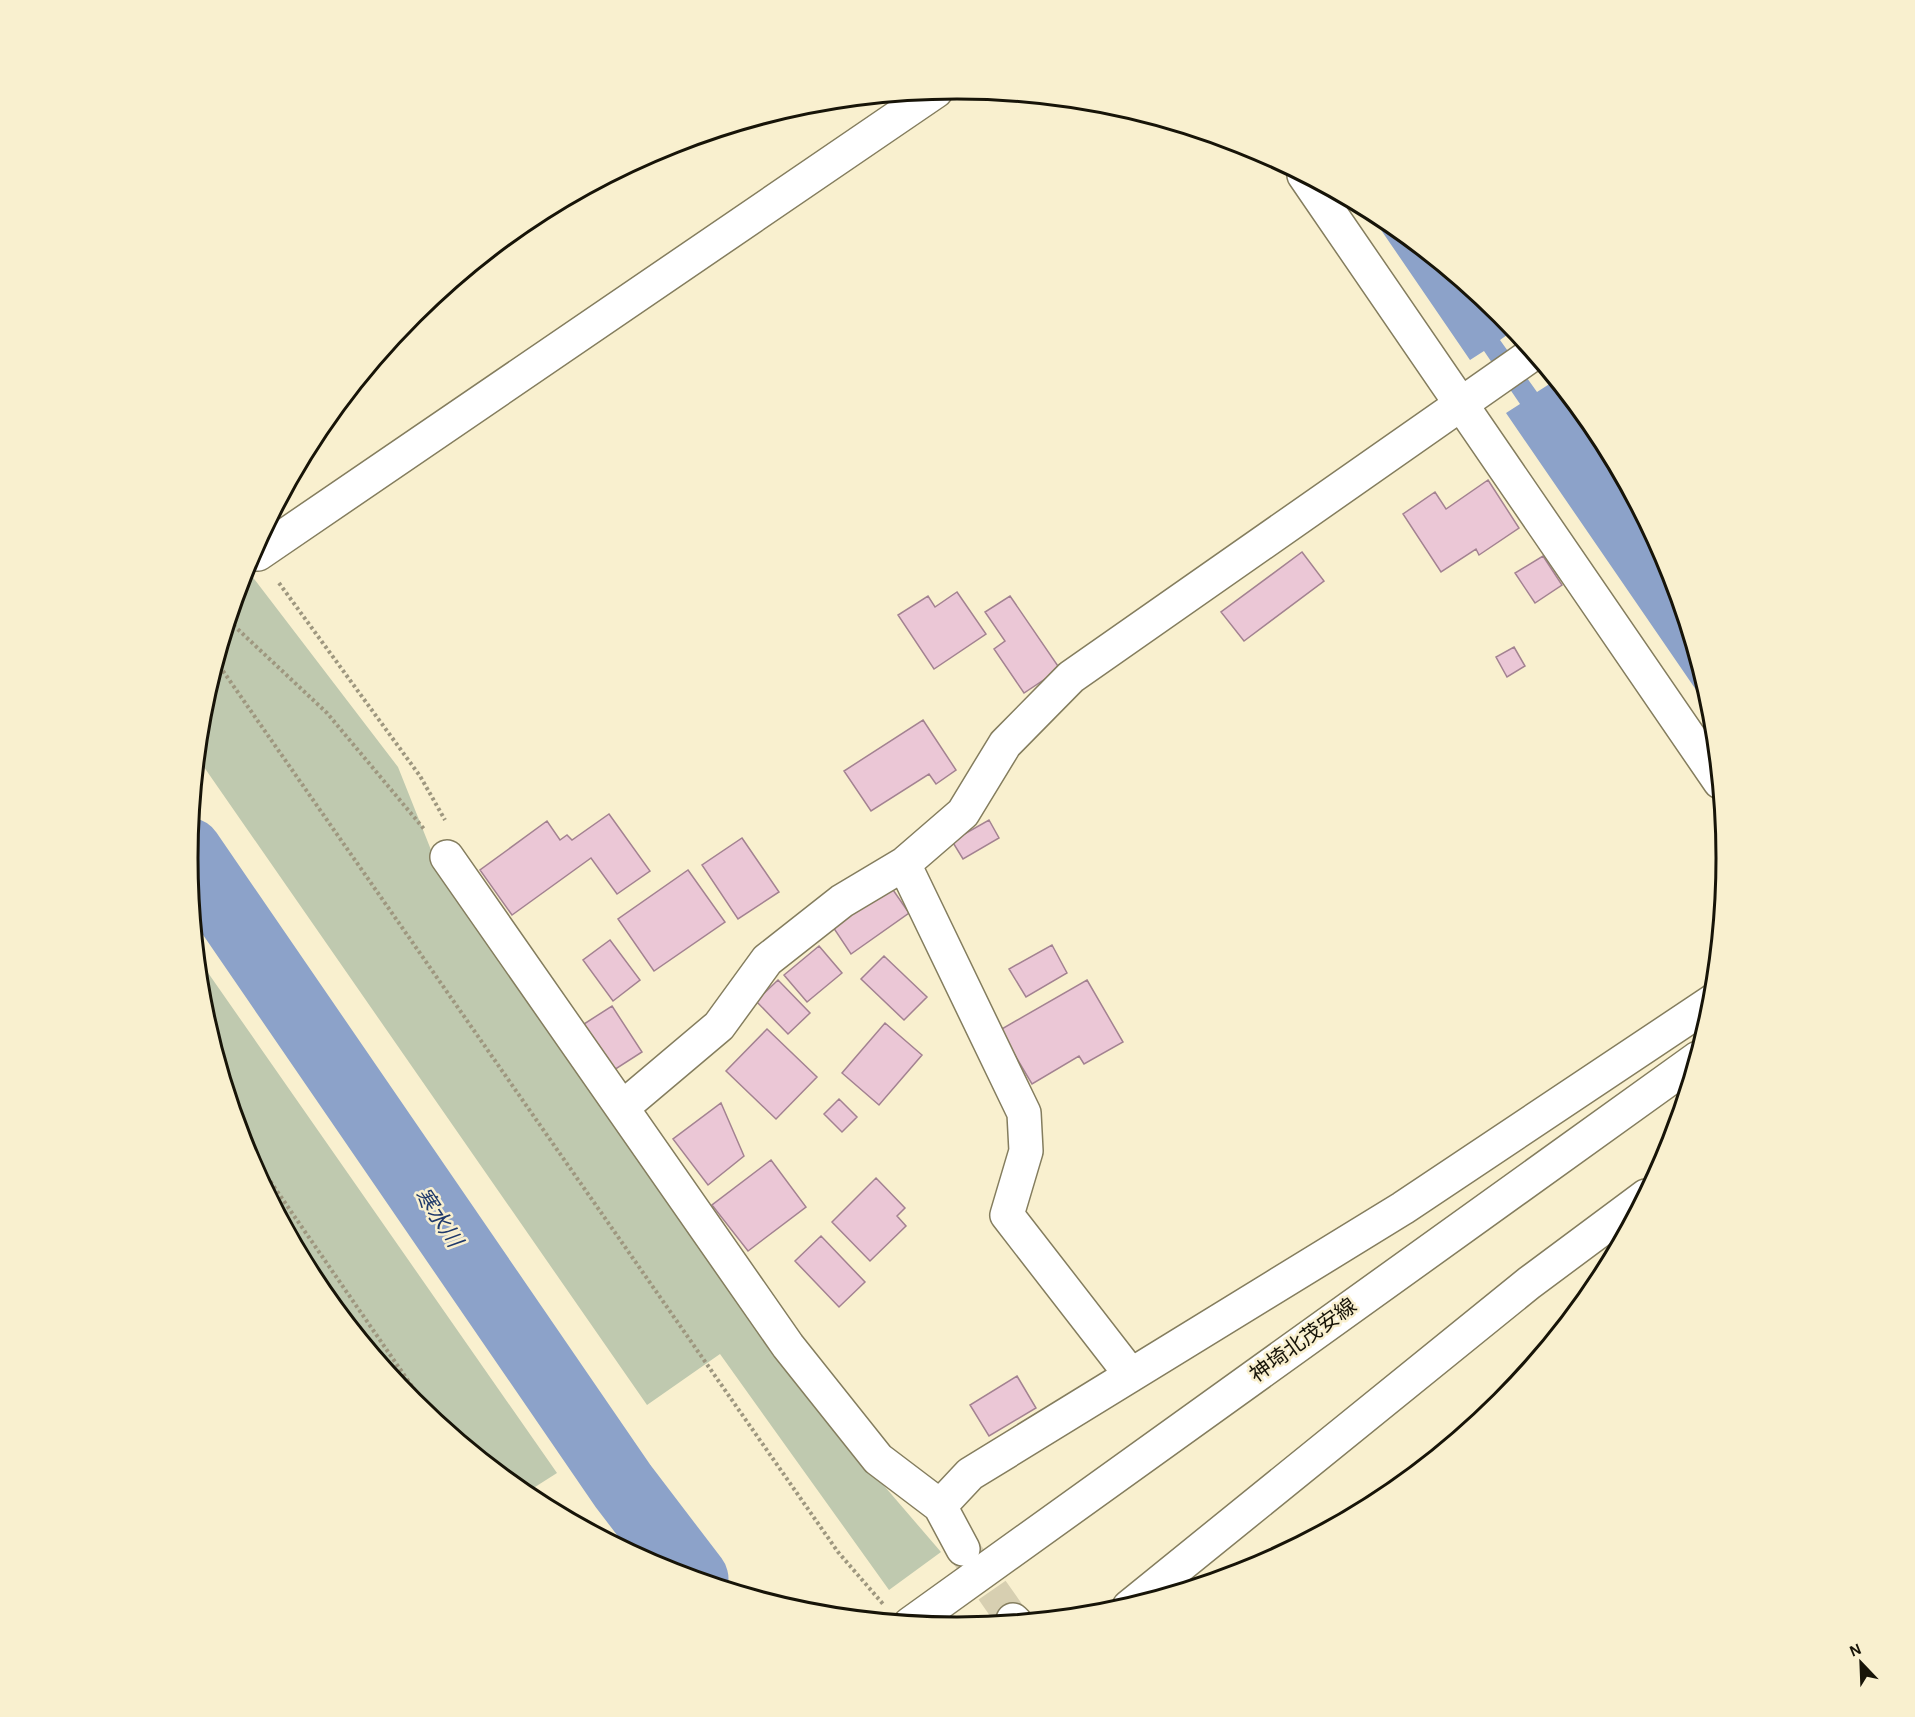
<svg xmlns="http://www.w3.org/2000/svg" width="1915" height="1717" font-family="'Alegreya Sans','Noto Sans JP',sans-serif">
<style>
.green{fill:#bfc9af}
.water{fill:#8ca2c9}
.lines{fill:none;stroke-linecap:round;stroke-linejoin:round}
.river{stroke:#8ca2c9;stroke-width:69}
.building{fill:#ebc7d6;stroke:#a38291;stroke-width:1.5}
.minor-tunnel{stroke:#d7cfb1;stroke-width:33;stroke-dasharray:33 16;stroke-linecap:butt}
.minor-casing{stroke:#847d5e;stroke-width:36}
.major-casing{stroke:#847d5e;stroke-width:36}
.path{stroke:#9e977f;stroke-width:4;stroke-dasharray:3 3;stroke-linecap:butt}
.minor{stroke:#fff;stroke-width:33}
.major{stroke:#fff;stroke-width:33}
.labels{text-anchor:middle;stroke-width:5;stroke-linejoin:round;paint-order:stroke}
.street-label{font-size:21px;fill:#171408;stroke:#f9f0cf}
.water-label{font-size:22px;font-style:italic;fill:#1f396b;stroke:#f9f0cf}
.rim{fill:none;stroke:#171408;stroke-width:3}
</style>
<rect width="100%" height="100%" fill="#f9f0cf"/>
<path class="green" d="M245,567L398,767L439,870L788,1374L941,1552L889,1590L720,1354L647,1405L197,757L202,708Z
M197,957L557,1473L524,1494L413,1403L317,1286L246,1153L202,1008Z"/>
<path class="water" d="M1366,208L1386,218L1502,314L1514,330L1500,340L1537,392L1551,383L1650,528L1669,564L1714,716L1506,413L1520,404L1484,351L1470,360Z"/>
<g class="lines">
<path class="river" d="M188,852L623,1486L694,1579"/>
</g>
<path class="building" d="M1488,480L1519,528L1479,555L1476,549L1441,572L1403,514L1435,492L1446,509Z
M1302,552L1324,581L1244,641L1221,612Z
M1543,556L1562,585L1535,603L1515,573Z
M957,592L986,634L934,669L898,615L928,596L935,607Z
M1010,596L1060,669L1024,693L994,649L1005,641L985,612Z
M1514,647L1525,666L1507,677L1496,657Z
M923,720L956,770L936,784L929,774L871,811L844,771Z
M609,814L650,871L617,894L591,858L512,915L480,870L547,821L560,840L567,835L572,840Z
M989,820L999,838L963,859L952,841Z
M742,838L779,892L738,919L702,865Z
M688,870L725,922L654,971L618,919Z
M891,887L909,913L851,954L833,927Z
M610,940L640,980L613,1001L583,960Z
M1052,945L1067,973L1026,997L1009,969Z
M819,946L842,973L807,1002L784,975Z
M884,956L927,997L904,1020L861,979Z
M778,980L810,1013L788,1034L756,1001Z
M1087,980L1123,1042L1084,1064L1079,1056L1032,1084L1000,1030Z
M612,1006L642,1052L614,1070L584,1024Z
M885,1023L922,1055L879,1105L842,1073Z
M767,1029L817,1077L776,1119L726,1071Z
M839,1099L857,1117L842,1132L824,1114Z
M721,1103L744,1156L708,1185L673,1139Z
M771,1160L806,1207L748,1251L712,1205Z
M876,1178L905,1208L897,1216L906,1226L870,1261L832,1222Z
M821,1236L865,1282L839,1307L795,1261Z
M1017,1376L1036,1408L989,1436L970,1405Z"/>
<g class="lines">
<path class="minor-tunnel" d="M964,1550L1013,1620"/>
<g class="minor-casing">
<path id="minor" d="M1304,175L1720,782
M258,554L936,91
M447,857L788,1346L878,1459L940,1506L963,1549
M904,864L1024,1113L1026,1151L1007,1215L1131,1375
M623,1107L719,1026L767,960L842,901L904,864L963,813L1005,744L1071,677L1534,353
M940,1506L970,1474L1403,1208L1713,1001
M1129,1607L1529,1283L1646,1196
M1013,1620L1016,1623"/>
</g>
<g class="major-casing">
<path id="major" d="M910,1624L1698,1058"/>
</g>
<path class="path" d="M279,583L420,776L445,820
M229,621L327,713L424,829
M216,661L838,1552L883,1604
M243,1142L438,1424"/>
<use href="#minor" class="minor"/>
<use href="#major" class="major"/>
</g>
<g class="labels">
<g class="street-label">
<text transform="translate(1303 1340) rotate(-36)" y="7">神埼北茂安線</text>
</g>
<g class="water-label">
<text transform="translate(439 1217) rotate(56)" y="8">寒水川</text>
</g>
</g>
<path d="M0 0H1915V1717H0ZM198 858a759 759 0 1 1 1518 0a759 759 0 1 1-1518 0Z" fill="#f9f0cf" fill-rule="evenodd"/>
<path class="rim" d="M198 858a759 759 0 1 1 1518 0a759 759 0 1 1-1518 0Z"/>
<g transform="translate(1861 1663) rotate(337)" stroke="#f9f0cf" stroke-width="4.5" paint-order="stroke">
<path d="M0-4.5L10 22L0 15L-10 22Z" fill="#171408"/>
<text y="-9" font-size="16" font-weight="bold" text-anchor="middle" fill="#171408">N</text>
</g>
</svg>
